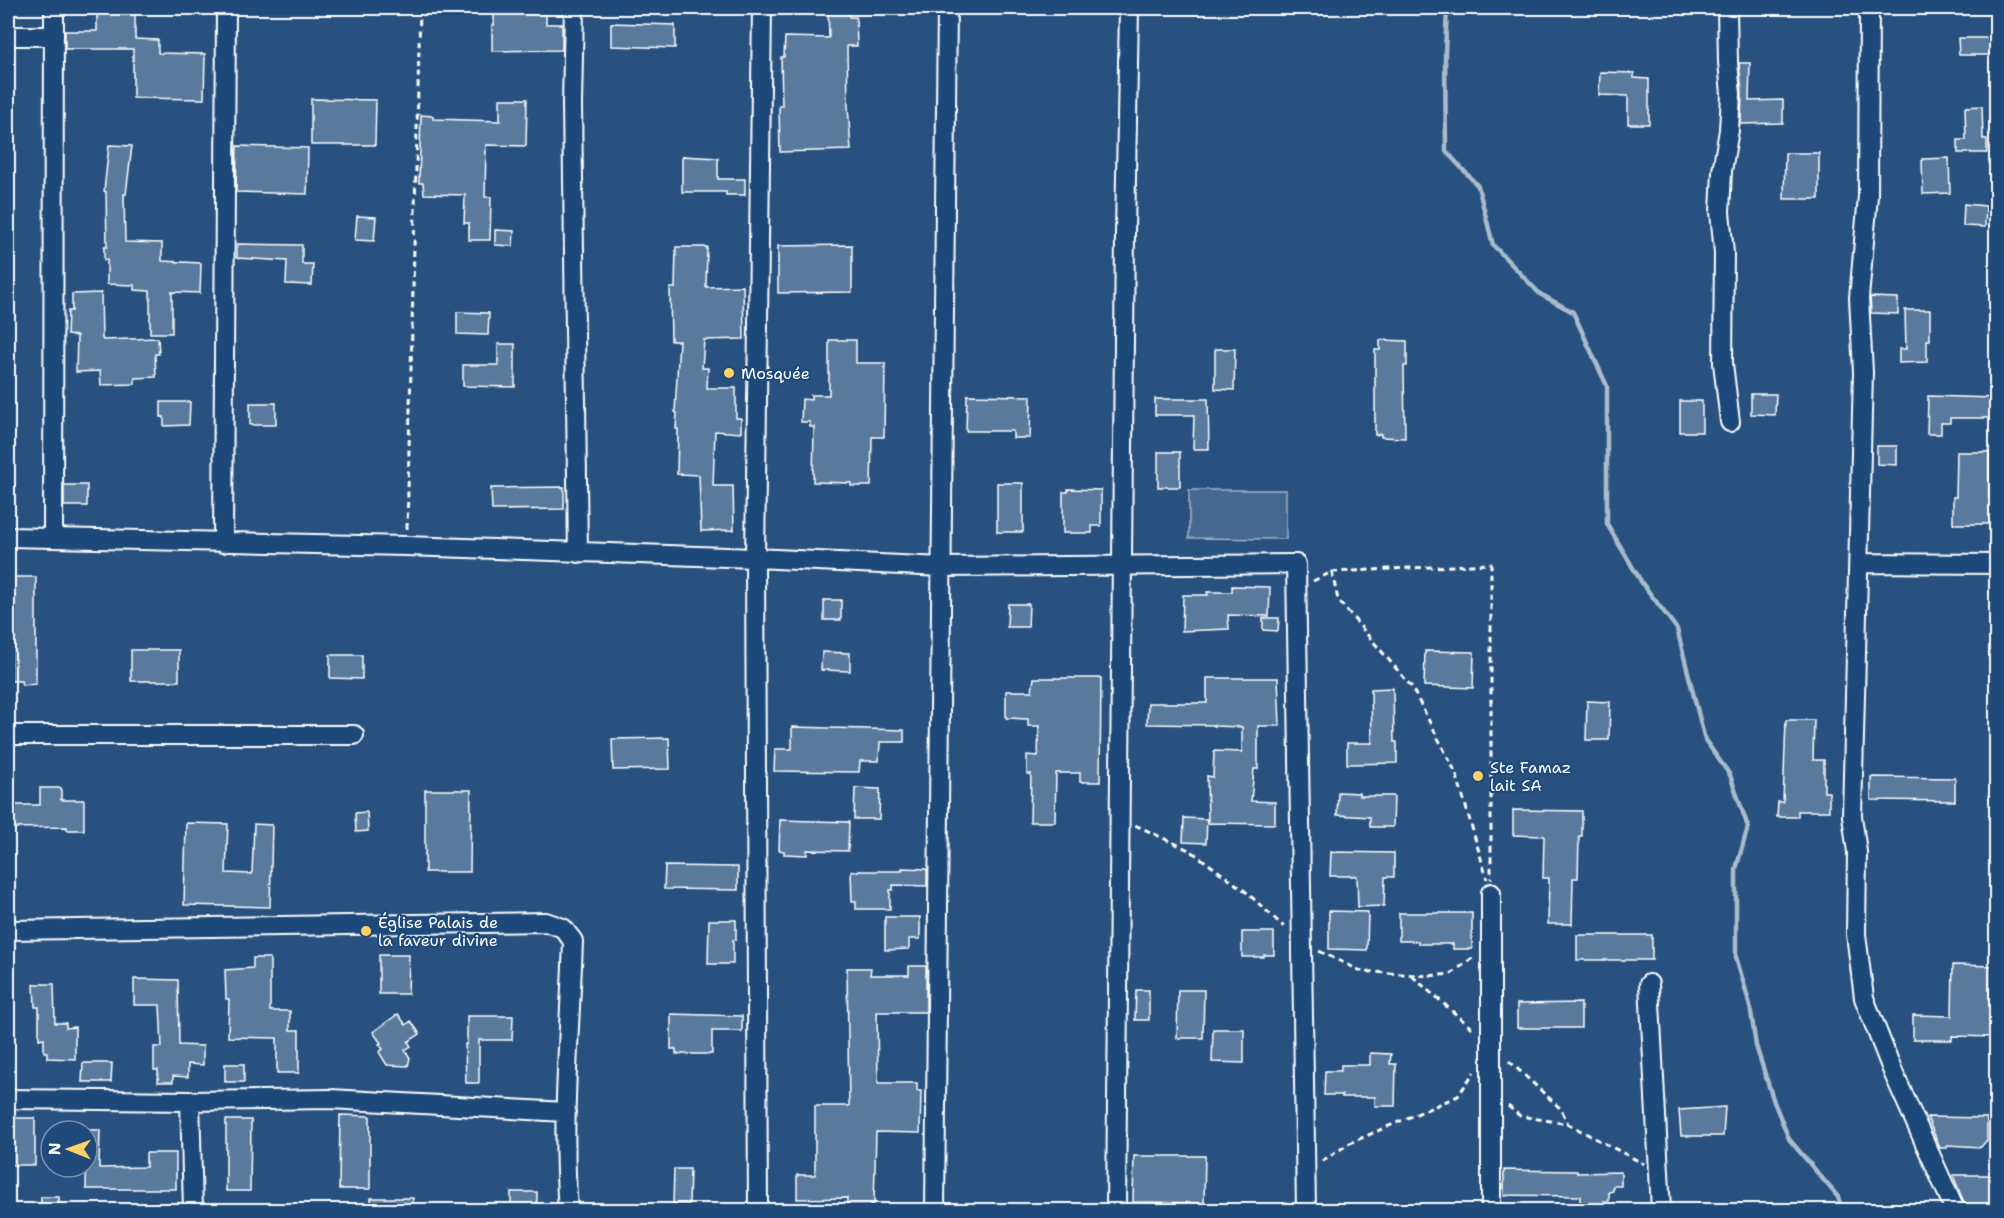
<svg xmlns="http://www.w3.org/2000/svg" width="2004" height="1218" font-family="'Shantell Sans',sans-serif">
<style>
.green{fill:#446890;stroke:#a2b4c8;stroke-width:1.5}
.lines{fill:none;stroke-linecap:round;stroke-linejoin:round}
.stream{stroke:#aabbcd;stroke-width:4.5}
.building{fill:#5a7a9d;stroke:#fff;stroke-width:1.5}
.street-casing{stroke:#fff;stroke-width:22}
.path{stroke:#fff;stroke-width:3;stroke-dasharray:6 4.5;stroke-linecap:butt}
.street{stroke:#1f4a7a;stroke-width:18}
.poi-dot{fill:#ffd166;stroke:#1f4a7a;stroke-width:2}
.labels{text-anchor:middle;stroke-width:4.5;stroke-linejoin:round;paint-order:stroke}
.poi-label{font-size:16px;fill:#fff;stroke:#1f4a7a;text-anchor:start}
</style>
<rect width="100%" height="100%" fill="#28517f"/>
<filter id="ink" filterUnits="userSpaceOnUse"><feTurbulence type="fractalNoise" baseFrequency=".0167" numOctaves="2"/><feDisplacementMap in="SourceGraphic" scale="12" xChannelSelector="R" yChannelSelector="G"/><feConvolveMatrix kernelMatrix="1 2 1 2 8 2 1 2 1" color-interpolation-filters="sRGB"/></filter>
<g filter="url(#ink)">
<path class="green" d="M1189,490H1286V539L1189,538Z"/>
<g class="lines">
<path class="stream" d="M1447,8L1445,53L1446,151L1478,186L1493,245L1540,294L1573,312L1607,386V524L1642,583L1677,629L1705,740L1730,775L1748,827L1736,869V957L1750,1005L1756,1046L1774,1102L1789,1139L1838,1197L1842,1210"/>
</g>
<path class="building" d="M97,8H135V39L158,40V53L205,54L204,99L133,98V49H65V31H97Z
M494,8H546V24H562V50L492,51V25H494Z
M828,8H848L849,17H856L857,46H847L848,106L851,150L780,152L779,106H782L781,57H784L785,37L829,38Z
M611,23L675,25V48L611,46Z
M1958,38H1990V55H1959Z
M1739,63H1750L1749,101L1783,100V123L1741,124L1742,93Z
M1600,72L1634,73V78L1649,79V124H1628V96L1599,95Z
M311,99L376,100L375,145H311Z
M500,99H527L526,146L486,145L485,197H491L490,240H469V223H464L465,195L424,194L423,183H419L421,115L433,116V119L500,121Z
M1982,106L1983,139H1987V153H1958V140H1966L1965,107Z
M109,145L132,146L126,194H124L125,242L162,243V261L201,263L200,293L172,292V333H150V291L134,290V285L107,284V260H104V247H107L106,192L104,191Z
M237,146L308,148L307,194L236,192Z
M1785,153H1819V199H1784Z
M682,156L718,158V179H745V195H726V192H682Z
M1949,158L1950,193L1923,194L1922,159Z
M1964,204L1986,206L1985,227L1963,226Z
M357,216L376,217L374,241L355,240Z
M495,230L514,231L513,246L495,245Z
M237,244L302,245V264H313L312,285L286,284L287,261L237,258Z
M852,245V292L778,293V246Z
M676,247H707L706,287L743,286L744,339L704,340L702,368H708L707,388H736V418H741V433L715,431L713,486H733L734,530L701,531L699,475L677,474L678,429H676L677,413L675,412L679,341H671L670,288H675Z
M101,293L102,338L103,340L158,338L159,354H155L156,377L135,378V384L101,385L100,371L76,372L77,336L67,335L68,311H72V294Z
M1870,297L1898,298V314L1871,313Z
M1905,310H1930V340H1927V362L1899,363V349H1906Z
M457,312L489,313L488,335L457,334Z
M829,340H856V363H885L884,437H872L871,486H851V483L813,482L814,427H810V422H801L802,399L811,400V395H829Z
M1380,340L1407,341V366H1404L1405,438L1381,437V434L1375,435V350H1380Z
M498,344H515V387L463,386V365H498Z
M1215,349H1235L1234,390L1215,389Z
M1751,394H1776L1775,415L1751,414Z
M967,395L1031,396L1030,438H1013V431H966Z
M1928,396L1994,398V418H1950V423H1941V434H1927Z
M1155,399H1208L1209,449H1193L1194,415H1155Z
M1680,401H1702V432H1680Z
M161,402H190L189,425L164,426V417H161Z
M250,403H276V425H250Z
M1877,446H1897V465L1877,464Z
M1158,452H1180V487H1158Z
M1957,452H1989V498H1996V524H1953V497H1956Z
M997,483H1023V532H997Z
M64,485H87V506H64Z
M564,487V509L492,510L491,488Z
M1068,489L1101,490V526H1092V533H1063V492H1068Z
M10,577H36V684L22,685L21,681H11Z
M1232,586L1270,587L1269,616L1228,615L1229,629L1182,631L1183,595H1208L1207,592H1232Z
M824,600H841V620H824Z
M1008,604H1029L1028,627H1007Z
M1263,618H1279L1278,631L1263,630Z
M131,650H179V681H131Z
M1425,651L1474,652L1473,688L1424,686Z
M822,652L850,653V671L821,670Z
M330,655H362V679L330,678Z
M1034,678H1101L1100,782H1080V773H1056L1055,822H1030L1031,774H1027V755L1038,756L1039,726H1028V719L1006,718V691H1032Z
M1207,678H1278L1280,726H1258V769H1254L1251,801L1275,802V824L1208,823L1207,776L1213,777L1214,751L1242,752V727L1214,726V725L1147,724L1148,703H1207Z
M1393,688L1394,742H1397V763L1347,764V743H1372L1371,689Z
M1587,701L1610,702L1609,740H1586Z
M1786,720H1814L1813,760H1824V792H1829V811H1798V817H1777L1778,802H1783Z
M792,727L904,730V742H880L879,761H860L859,772L774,771L775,749H792Z
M669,738L670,769L613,770L612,739Z
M1871,777L1955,778V801L1871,800Z
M40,788H61V800H84V830H67V827L11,828L10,805H40Z
M855,788L880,789L879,819H854Z
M425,790H471L470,872H425Z
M1338,792L1359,793V796H1394L1393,827H1370V817L1337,815Z
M1513,810L1582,811V836H1579L1578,878H1573L1572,924H1548L1549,878H1543L1544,836L1513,835Z
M367,812L368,831L356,832L355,813Z
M1184,818L1207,819L1206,843L1183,842Z
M780,820L849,822L848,851L807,850V855L784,854V851L779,850Z
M186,823L228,824L226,873L252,874L254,824L272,825L270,907L184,905Z
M1331,852L1394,853V877H1385L1384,906L1358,907L1357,876H1330Z
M665,866L738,867V890L664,889Z
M902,868L927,869V886L893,885V890H890V909H856V901H852L851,871H902Z
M1329,911L1368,912L1367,950L1329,949Z
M1399,913H1472V949H1453V944H1418V941H1399Z
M885,917H920V939H909V949L885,950Z
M709,920H736V940H733V964H708Z
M1242,932H1274V955H1264V957H1242Z
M1577,935H1652V960H1577Z
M379,955H409L408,994H379Z
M253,958H270V1011H290V1030H299V1073H277V1038L228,1037L229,999H226L225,970L253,968Z
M1953,965L1996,966V1037L1952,1036V1040H1913V1015L1952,1016Z
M909,966H926V1012H877L878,1083H917V1091H921L920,1133L876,1132L874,1204H871V1210H847V1198L797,1199V1175H815V1106H849L847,968H871L870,975H909Z
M134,979L178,980L179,1045L203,1046V1065L188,1064V1077L173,1076V1082H158V1070H154V1047H162L160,1005H134Z
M34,984H54L55,1023H66V1028L75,1027V1059L47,1058V1052H44V1038L39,1039V1007H35Z
M1136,990H1149V1020H1135Z
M1178,990H1204L1203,1038H1177Z
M1581,1003V1028H1517V1004Z
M398,1014L406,1025L411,1021L420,1034L408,1042L411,1046L405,1050L410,1058L408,1066L387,1065L379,1052L383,1049L379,1044L381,1043L373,1032Z
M671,1014L742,1016V1031H712V1054H676V1049H671Z
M467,1016H513L512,1040H479V1083H466L465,1044H467Z
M1213,1029H1244V1063L1212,1062Z
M1370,1053L1391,1054L1390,1064H1396L1395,1106H1375V1097H1342V1095H1324L1325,1071H1341V1065H1370Z
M83,1063H112L111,1082H82Z
M225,1064H244V1082H225Z
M1725,1107L1723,1136H1681L1679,1110Z
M340,1115L370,1116V1189H339Z
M1927,1117L1987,1118V1140L1981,1147L1947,1145V1148H1940Z
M8,1118H35V1165H8Z
M226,1120H251L250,1191H226Z
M87,1130H100L99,1168L146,1167V1153H176V1189H86Z
M1134,1156H1205L1204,1203L1133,1202Z
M674,1169H690L689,1204H673Z
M1504,1170L1577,1171V1173L1621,1172V1186H1613V1191L1609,1192V1201H1604V1208L1594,1207L1593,1210H1580V1196L1504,1195Z
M1953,1175H1996V1206H1965Z
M511,1192H537V1210H511Z
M41,1197H59V1210H41Z
M371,1198H413V1210H371Z"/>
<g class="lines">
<g class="street-casing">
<path id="street" d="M574,8L572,104L578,553
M762,8L755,558L942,567L1296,564L1306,1210
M1727,8L1728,62L1731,94L1729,130L1722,171L1720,212L1724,253L1723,363L1730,422
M1869,8L1868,196L1859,298L1863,372L1852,816L1857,852L1856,934L1864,998L1893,1072L1955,1210
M8,36H54
M8,537L406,546L755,558L758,1210
M53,537L54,8
M223,543L226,8
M1859,563L1996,564
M8,735H354
M8,930L546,922L563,928L573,941C570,1030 561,1121 568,1210
M1649,984L1661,1210
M8,1099L190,1101L330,1099L566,1112
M190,1101L193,1210
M935,1210L947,8
M1116,1210L1125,233L1129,8
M1491,1210V893"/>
</g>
<path class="path" d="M407,529L420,8
M1332,572L1338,600L1411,686L1456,773L1487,879
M1313,581L1332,572L1491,564V879
M1135,825L1191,851L1245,891L1284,927
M1319,951L1361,971L1428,976L1451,974L1475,956
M1412,976L1475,1031
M1509,1061L1561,1109L1568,1124
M1508,1106L1520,1116L1568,1124L1644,1164
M1322,1161L1350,1143L1458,1096L1474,1072"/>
<use href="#street" class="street"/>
</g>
</g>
<g class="poi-dot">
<circle cx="729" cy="373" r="6"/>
<circle cx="1478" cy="776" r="6"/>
<circle cx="366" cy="931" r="6"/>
</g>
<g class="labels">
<g class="poi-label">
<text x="741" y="379">Mosquée</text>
<text x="1490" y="773">Ste Famaz<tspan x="1490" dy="18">lait SA</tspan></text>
<text x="378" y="928">Église Palais de<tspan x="378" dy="18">la faveur divine</tspan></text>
</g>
</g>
<rect width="2004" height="1218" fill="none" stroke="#1f4a7a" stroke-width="30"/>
<rect x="15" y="15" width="1974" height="1188" fill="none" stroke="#fff" stroke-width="2" filter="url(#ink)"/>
<g transform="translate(69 1149) rotate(271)"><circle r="28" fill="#1f4a7a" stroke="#7992af" stroke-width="1.5"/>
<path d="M0-4.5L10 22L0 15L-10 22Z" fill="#ffd166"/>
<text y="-9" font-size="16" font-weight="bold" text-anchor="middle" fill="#ffffff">N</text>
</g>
</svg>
